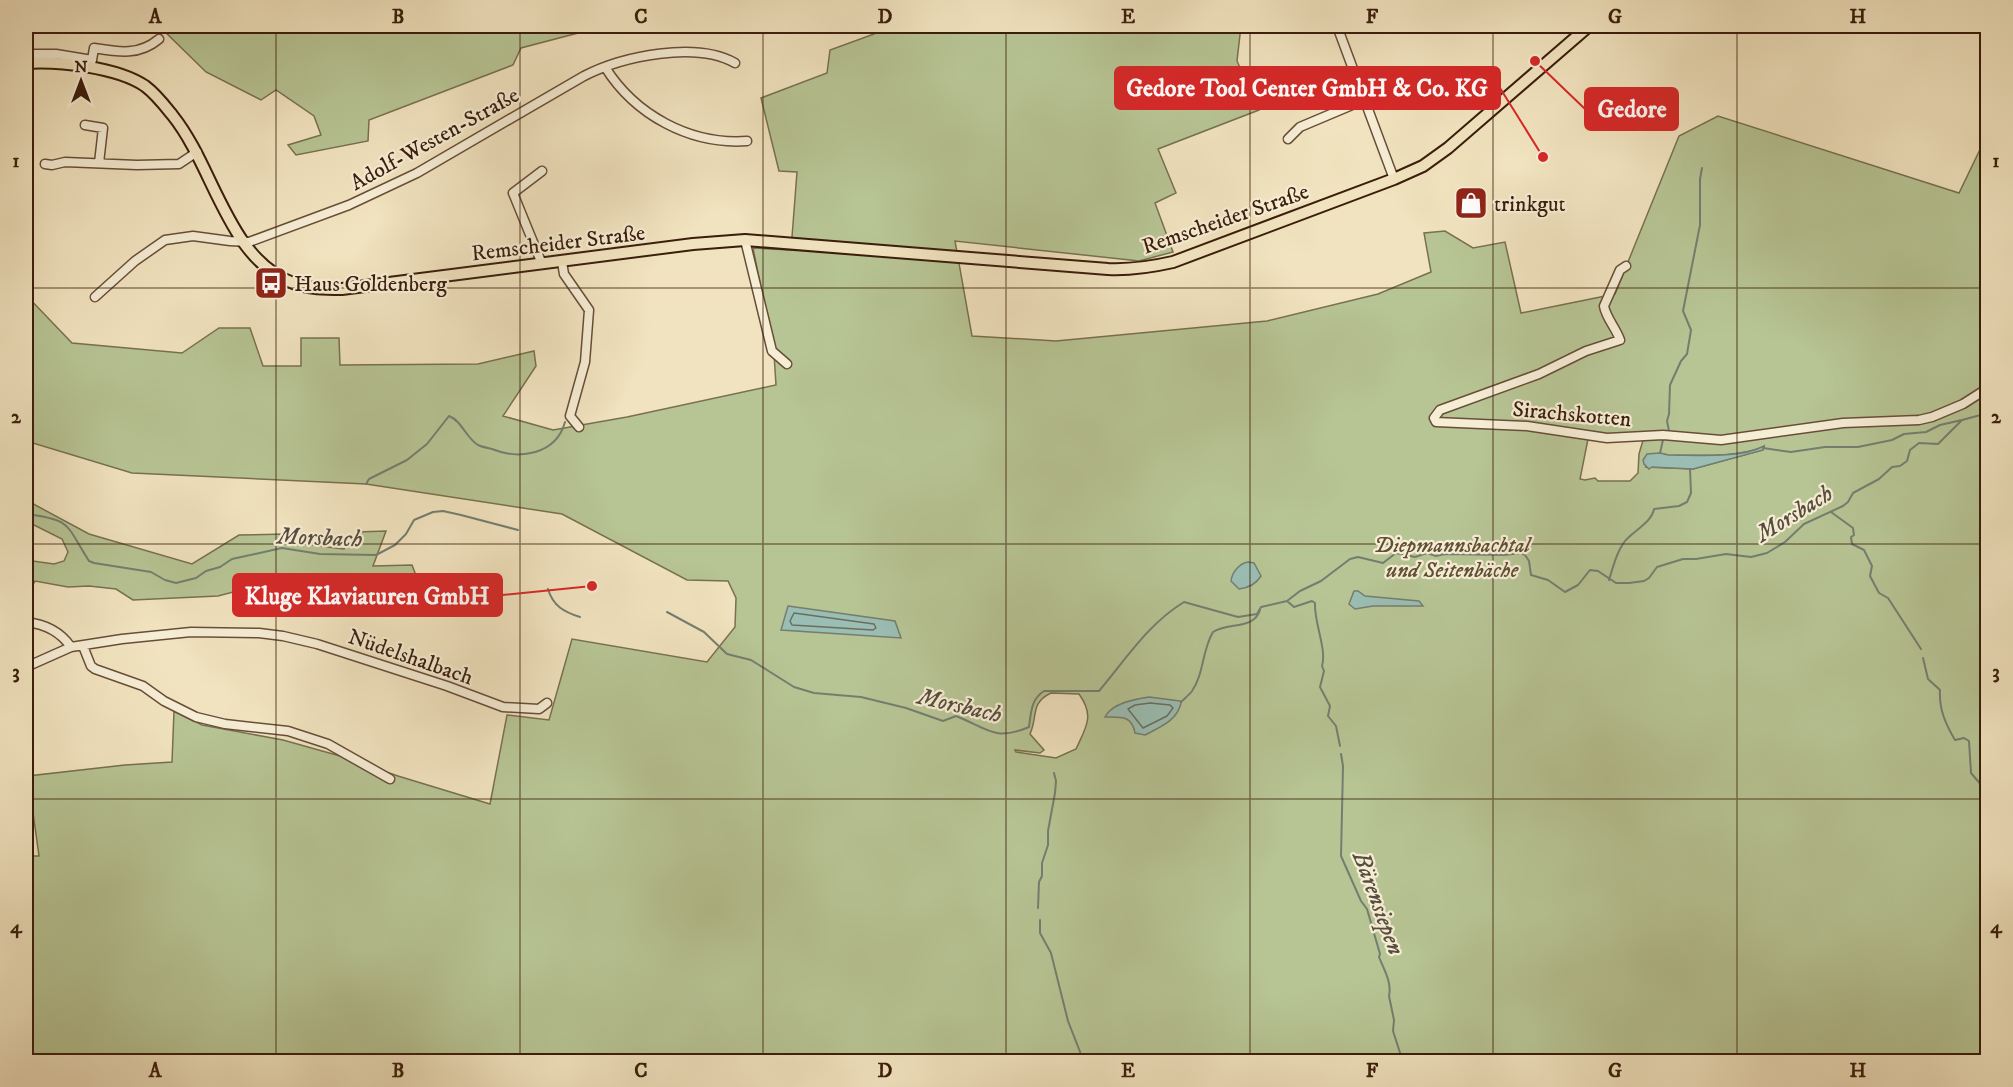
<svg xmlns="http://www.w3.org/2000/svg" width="2013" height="1087" font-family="'IM FELL DW Pica',serif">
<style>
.green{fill:#b7c494;stroke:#787050;stroke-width:1.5;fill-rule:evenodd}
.water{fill:#9bbeb4;stroke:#747e70;stroke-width:1.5}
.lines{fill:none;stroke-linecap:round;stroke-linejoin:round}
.shore{stroke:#6a6e60;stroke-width:1.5}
.stream{stroke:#747e70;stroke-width:2}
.minor-casing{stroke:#684e38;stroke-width:11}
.major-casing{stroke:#3a1d0b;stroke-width:14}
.minor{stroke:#f6edd5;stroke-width:8}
.major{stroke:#f1e3bf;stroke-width:10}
.grid{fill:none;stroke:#3a1d0b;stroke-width:1.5;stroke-opacity:0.55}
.labels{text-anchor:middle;stroke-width:4.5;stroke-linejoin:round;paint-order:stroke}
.street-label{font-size:22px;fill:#3a1d0b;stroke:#f6edd5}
.poi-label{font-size:22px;fill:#3a1d0b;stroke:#f6edd5;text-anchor:start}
.park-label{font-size:22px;font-style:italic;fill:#604f34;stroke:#f6edd5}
.water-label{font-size:24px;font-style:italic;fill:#574d3e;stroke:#f6edd5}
.leader{fill:none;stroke:#d62828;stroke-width:2}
.callout-dot{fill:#d62828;stroke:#f6edd5;stroke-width:2}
.callout{fill:#d62828;stroke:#d62828;stroke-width:2}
.callout-label{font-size:24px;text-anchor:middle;font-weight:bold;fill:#fff}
.neatline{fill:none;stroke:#3a1d0b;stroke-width:2}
.grid-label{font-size:20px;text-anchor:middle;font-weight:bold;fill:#3a1d0b}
</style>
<rect width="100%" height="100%" fill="#f1e3bf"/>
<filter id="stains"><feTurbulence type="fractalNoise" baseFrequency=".00333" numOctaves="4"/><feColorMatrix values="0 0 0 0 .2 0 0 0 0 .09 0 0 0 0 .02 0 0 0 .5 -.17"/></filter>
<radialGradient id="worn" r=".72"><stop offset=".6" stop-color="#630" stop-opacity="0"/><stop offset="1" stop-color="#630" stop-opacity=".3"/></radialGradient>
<path class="green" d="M150,26H303L309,32H340V26H605L521,48L513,65L369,120L368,141L296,155L288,145L321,135L314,116L276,90L261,100L206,72L161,28Z
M871,26H1241L1237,61L1259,110L1158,149L1176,193L1155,203L1173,252L1139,261L955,241L972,336L1056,341L1267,321L1378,294L1431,272L1424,233L1445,231L1473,248L1505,242L1521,313L1615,294L1679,136L1718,116L1959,193L1987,135V1061H26V856H39L28,776L125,765L172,762L174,711L202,725L283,740L340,756L398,776L490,804L507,715L549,720L572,639L707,662L735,627L736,598L728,581L687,580L562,514L366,484L132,473L26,441V295L72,343L182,353L219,328H250L263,366H301V338H339L340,365L478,364L534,351L536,366L503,416L553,430L627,417L776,385L774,354L753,248L791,250L797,172L779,171L761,98L827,73L830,50L874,34ZM1589,434L1644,437L1639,454L1638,473L1630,481H1598L1595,478L1585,480L1580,479ZM1764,447L1763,450L1693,469L1646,467L1660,453L1668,455C1698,455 1735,458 1764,447ZM1051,693L1079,694C1095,716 1086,727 1076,749L1056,758L1016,752L1015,750L1040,753L1044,750L1030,734C1038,716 1030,703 1051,693Z
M26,500L89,534L192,564L239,535L287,534V542L344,549L357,532L386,531L373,566L412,565L417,578L399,589L359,590L337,574L286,578L218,596L133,600L116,589L89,586L68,587L35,581L26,596V560L54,564L64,561L68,552L62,539L26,521Z"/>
<path class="water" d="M1764,446L1763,450L1693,469L1652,467L1649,469L1644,464L1643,460L1647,454L1660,453L1668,455C1695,455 1740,459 1764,446Z
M1248,562L1254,563L1261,576C1256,584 1248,588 1239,589L1231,581C1232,572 1240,563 1248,562Z
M1354,591H1358L1365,596L1419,601L1423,606H1373L1355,609L1349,604Z
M788,606L895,621L901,638L781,630Z
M1149,697L1180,701L1181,703C1177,721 1160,727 1145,735L1135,733C1132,715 1120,717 1105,717C1112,703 1135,699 1149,697Z"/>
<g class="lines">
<path class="shore" d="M794,613L874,624L876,628L873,630L792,625L790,621Z
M1150,703L1170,705L1173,708L1167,716L1143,728L1128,709L1135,705Z"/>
<path class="stream" d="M1669,431L1667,421L1669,414L1670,385L1681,361L1687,354L1691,330L1683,311L1700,225V179L1702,168
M1763,448L1791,452L1825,447H1858L1892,440L1904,434L1926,432L1940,425L1962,420
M1660,453L1663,440
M366,484L369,479L407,460L427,444L449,416C462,421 466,438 478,445C482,447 488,448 492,449C519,460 556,455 565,422
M1831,512L1853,528L1854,535L1851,537L1852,544L1864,550L1872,566L1870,576L1879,593L1888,598L1921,649
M26,514C73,520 65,524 89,561L94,563L151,572L165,580L176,583L196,578L206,571L220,567L232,559L282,548L320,554L376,555L395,545L406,534L414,520L433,512L443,511L461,515L518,530
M1609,580C1613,567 1618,546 1629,537C1637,529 1652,521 1654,509L1679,506L1687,502L1691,493L1690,469
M548,589C553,606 564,612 580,617
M1287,601L1294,607L1312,601L1315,603C1314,623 1327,649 1322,666L1324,671L1320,687L1330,706L1328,716L1336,726L1340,746
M667,612L704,632L727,654L751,660L794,687L814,693L861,697L906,708L943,721L956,716C987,728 994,742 1029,727C1031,713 1031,699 1044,691H1099C1126,659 1148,624 1184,602L1238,617L1257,614L1261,607L1287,601L1300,591L1321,581L1350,559L1358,557L1383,563L1396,553L1415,557L1427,553L1436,556L1445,554L1504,555L1521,553L1525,555L1529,561L1531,575L1548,580L1565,592L1578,585L1590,570L1598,571L1616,583H1629L1644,581L1649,578L1657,567L1683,559H1696L1726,554L1751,557L1767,553L1785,542L1804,524L1843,506L1848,502L1853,493L1879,479L1892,467L1900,466L1907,461L1910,450L1919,443L1938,444L1962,420L1988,413
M1923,658L1928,679L1940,690C1939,709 1945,723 1955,740L1964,738L1969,741L1971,773L1983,787L1980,804L1986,813L1982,820L1988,828
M1181,702C1185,698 1189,695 1192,691C1204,674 1202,650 1213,632C1228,622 1254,630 1260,610
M1341,754L1343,766L1341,856L1361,901L1367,909L1380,954L1379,957C1384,970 1392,982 1389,996L1394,1020L1393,1031L1403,1062
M1038,908L1039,882L1042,876V863L1048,845V831L1055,793L1056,781L1054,773
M1040,920V933L1051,953L1068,1021L1084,1062"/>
<g class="minor-casing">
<path id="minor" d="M1337,26L1394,179
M26,54H56L92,60L94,48C118,52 139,56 159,39
M605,67C635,115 690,145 747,141
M85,125L103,128L99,163
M1288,139L1300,127L1364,100
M45,164L52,165L65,162L137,165L179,164L197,152
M745,240L772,351L787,364
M562,262L564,274L589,310L585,362L570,416L579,427
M542,264L513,193L542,171
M1626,266L1620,270L1604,306C1606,318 1616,328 1620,340L1586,351L1539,374L1440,410L1434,418L1436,422L1527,426L1607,438L1663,435L1721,440L1843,423L1919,420L1932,417L1963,404L1988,388
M95,297L135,261L165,240L193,236L230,241L249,242L349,205L417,173L584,76C623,56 696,41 735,63
M26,622C45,624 60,631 71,647
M83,646L91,666L95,669L143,686L164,701L196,717L225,724L288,731L328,744L390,779
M26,667L71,647L122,639L191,632L259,633L283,636L317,644L447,686L503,707L539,709L547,703"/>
</g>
<g class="major-casing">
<path id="major" d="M26,63C59,61 117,67 145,86C156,94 165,106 173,116C214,167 228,259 293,283C308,289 326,289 342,289L693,244L745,240L1108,269C1130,270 1151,267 1173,262L1394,179L1423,166L1448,148L1589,26"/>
</g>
<use href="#minor" class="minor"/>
<use href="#major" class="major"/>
</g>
<path class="grid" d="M276,26V1062M520,26V1062M763,26V1062M1006,26V1062M1250,26V1062M1493,26V1062M1737,26V1062M26,288H1988M26,544H1988M26,799H1988"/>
<defs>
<g id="shop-square" transform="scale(1.725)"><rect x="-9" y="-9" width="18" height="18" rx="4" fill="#8f2418" stroke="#f6edd5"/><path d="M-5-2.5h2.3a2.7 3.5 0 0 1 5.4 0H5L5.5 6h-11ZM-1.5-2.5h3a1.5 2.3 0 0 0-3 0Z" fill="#fff"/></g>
<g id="bus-square" transform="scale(1.725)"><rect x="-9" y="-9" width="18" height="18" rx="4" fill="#8f2418" stroke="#f6edd5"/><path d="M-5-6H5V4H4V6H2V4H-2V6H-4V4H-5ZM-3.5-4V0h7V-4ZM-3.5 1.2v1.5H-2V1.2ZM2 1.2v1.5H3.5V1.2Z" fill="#fff"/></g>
</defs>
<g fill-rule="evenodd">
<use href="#shop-square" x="1471" y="203"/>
<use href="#bus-square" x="271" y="283"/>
</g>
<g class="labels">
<g class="street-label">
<text transform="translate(434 138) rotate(-29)" y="8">Adolf-Westen-Straße</text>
<text transform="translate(1225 218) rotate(-19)" y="8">Remscheider Straße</text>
<text transform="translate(558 242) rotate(-7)" y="8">Remscheider Straße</text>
<text transform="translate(1572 413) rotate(5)" y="8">Sirachskotten</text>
<text transform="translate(411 656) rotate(19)" y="8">Nüdelshalbach</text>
</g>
<g class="poi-label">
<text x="1494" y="211">trinkgut</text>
<text x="294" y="291">Haus Goldenberg</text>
</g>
<g class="park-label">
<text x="1452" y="552">Diepmannsbachtal<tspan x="1452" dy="25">und Seitenbäche</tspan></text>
</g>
<g class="water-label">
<text transform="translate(1794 513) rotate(-32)" y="8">Morsbach</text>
<text transform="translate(320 537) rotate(2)" y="8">Morsbach</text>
<text transform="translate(960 705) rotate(13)" y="8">Morsbach</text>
<text transform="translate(1379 903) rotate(70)" y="8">Bärensiepen</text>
</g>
</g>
<path class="leader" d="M1543 157L1500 88M1535 61L1585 109M592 586L502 595"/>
<g class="callout-dot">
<circle cx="1543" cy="157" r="6"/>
<circle cx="1535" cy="61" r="6"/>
<circle cx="592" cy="586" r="6"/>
</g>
<g class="callout">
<rect x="1115" y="67" width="385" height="42" rx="6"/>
<rect x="1585" y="88" width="93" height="42" rx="6"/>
<rect x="233" y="574" width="269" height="42" rx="6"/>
</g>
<g class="callout-label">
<text x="1307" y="96">Gedore Tool Center GmbH &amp; Co. KG</text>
<text x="1632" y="117">Gedore</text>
<text x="367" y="604">Kluge Klaviaturen GmbH</text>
</g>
<rect width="2013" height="1087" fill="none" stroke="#f1e3bf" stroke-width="66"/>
<g transform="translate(81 81)" stroke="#f6edd5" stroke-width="4.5" paint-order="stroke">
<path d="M0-4.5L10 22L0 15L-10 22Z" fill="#3a1d0b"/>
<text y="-9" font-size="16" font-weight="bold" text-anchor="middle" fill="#3a1d0b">N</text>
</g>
<rect x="33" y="33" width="1947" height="1021" class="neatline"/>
<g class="grid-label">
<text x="155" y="23">A</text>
<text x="398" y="23">B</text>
<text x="641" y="23">C</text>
<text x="885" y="23">D</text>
<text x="1128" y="23">E</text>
<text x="1372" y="23">F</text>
<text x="1615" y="23">G</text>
<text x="1858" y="23">H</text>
<text x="16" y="167">1</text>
<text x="1996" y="167">1</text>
<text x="16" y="423">2</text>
<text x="1996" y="423">2</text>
<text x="16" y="678">3</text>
<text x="1996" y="678">3</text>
<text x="16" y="933">4</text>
<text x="1996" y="933">4</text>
<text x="155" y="1077">A</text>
<text x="398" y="1077">B</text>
<text x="641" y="1077">C</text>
<text x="885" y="1077">D</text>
<text x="1128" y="1077">E</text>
<text x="1372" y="1077">F</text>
<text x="1615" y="1077">G</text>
<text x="1858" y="1077">H</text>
</g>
<rect width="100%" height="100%" filter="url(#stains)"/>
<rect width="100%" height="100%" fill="url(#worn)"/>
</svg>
